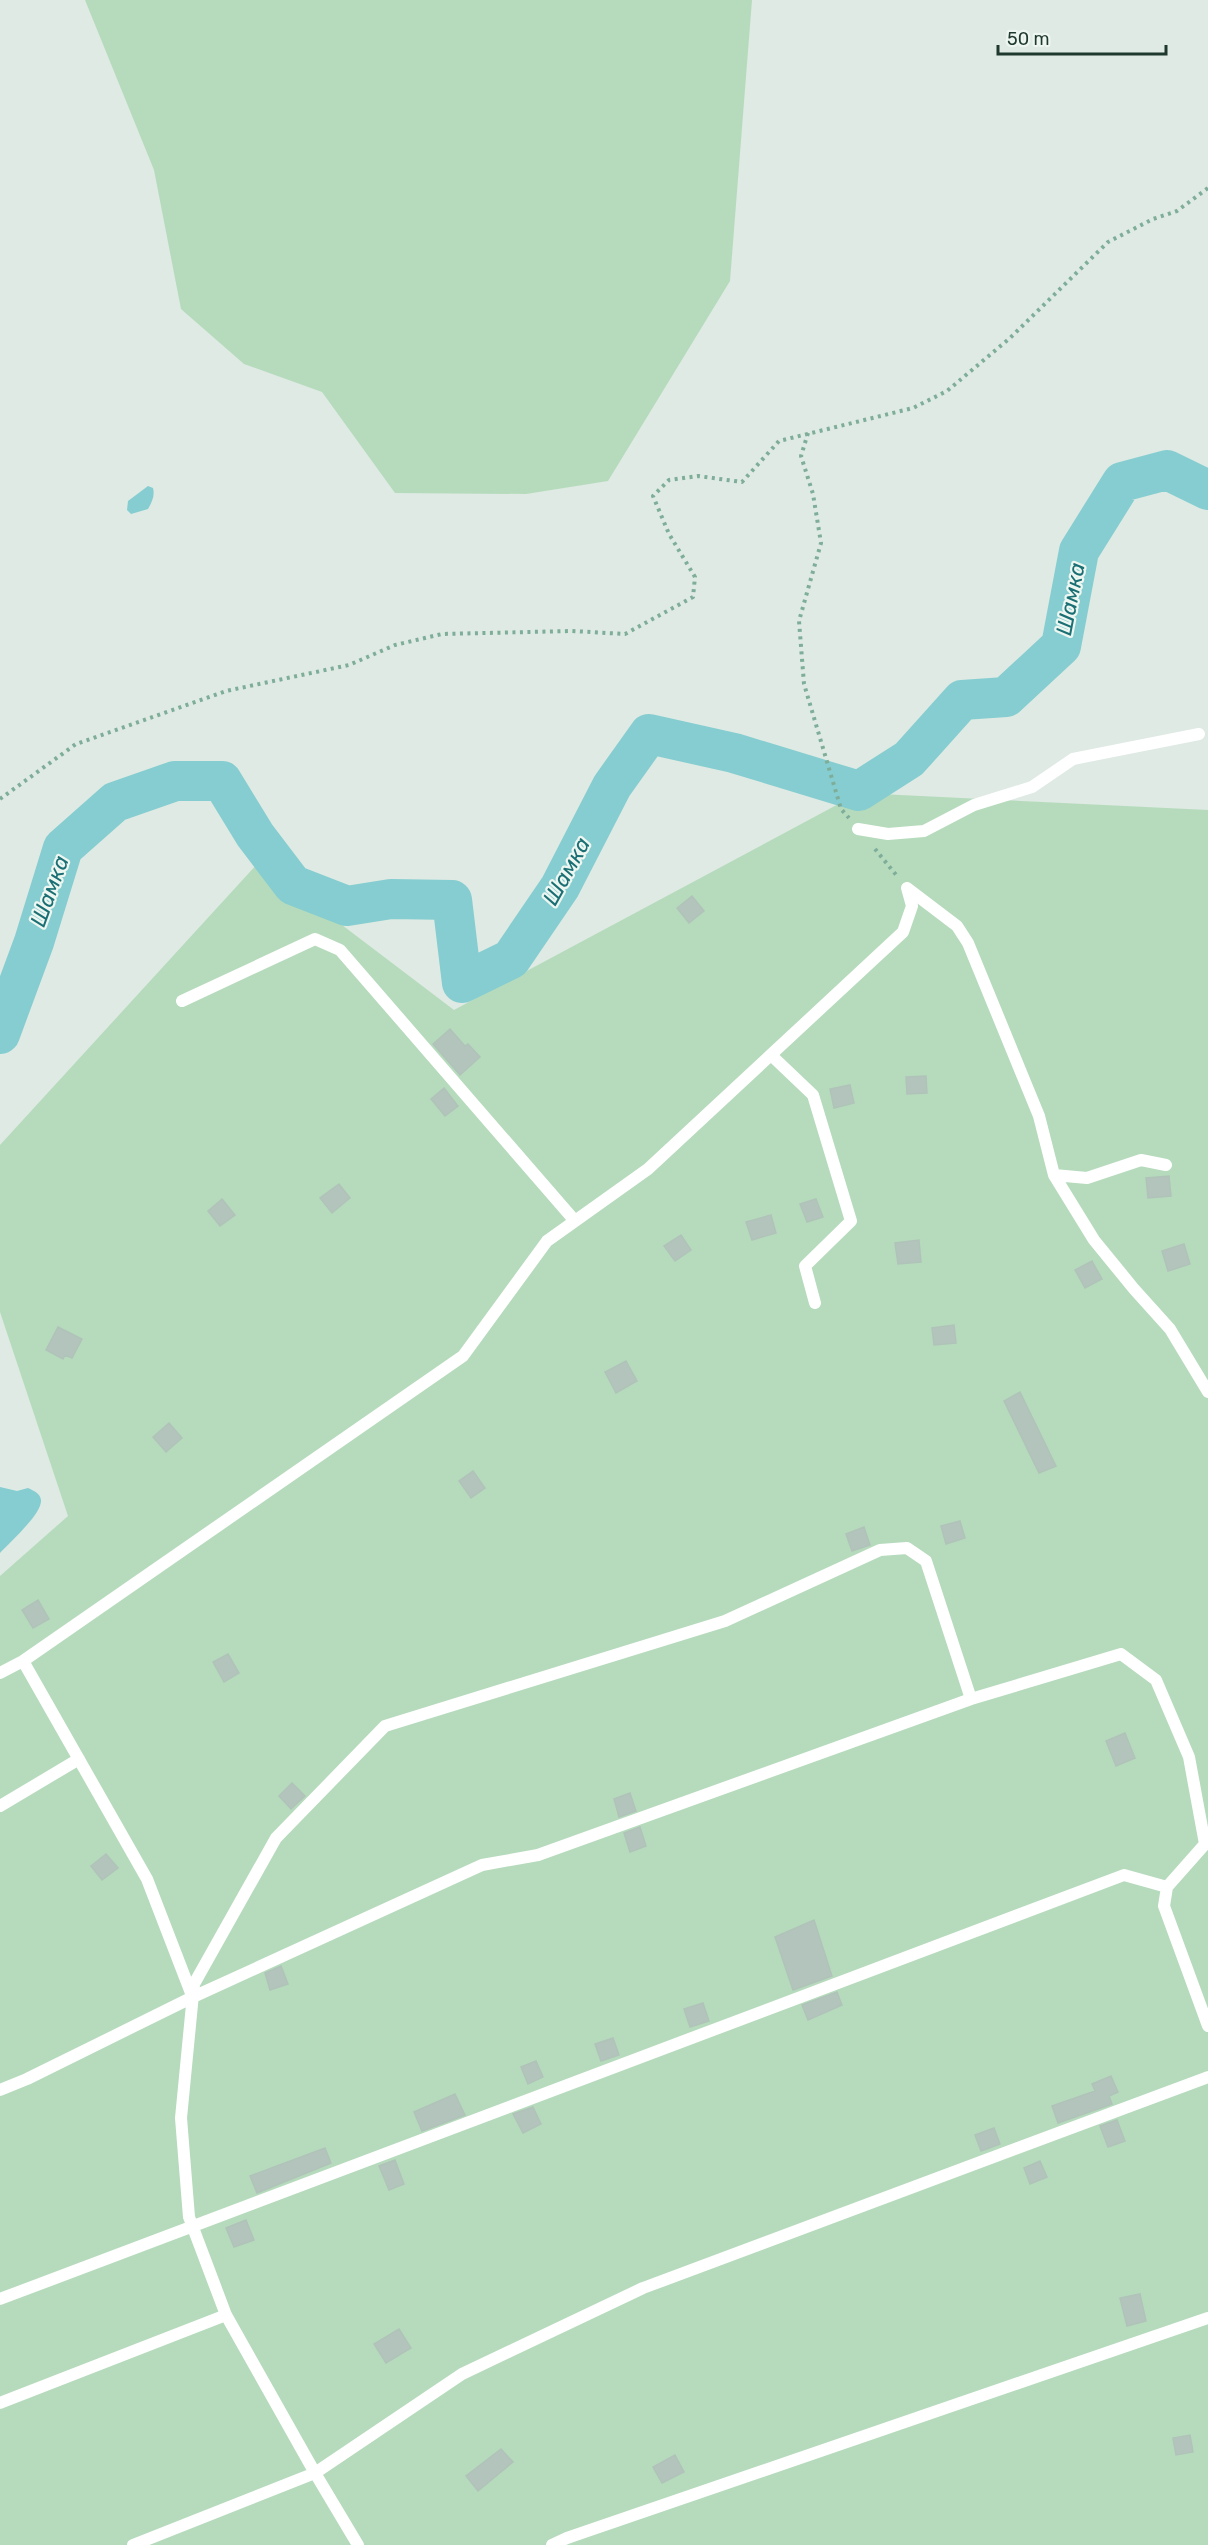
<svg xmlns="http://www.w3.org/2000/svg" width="1208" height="2545" font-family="Rubik,sans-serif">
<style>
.green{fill:#b6dbbc}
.water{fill:#85cdd0}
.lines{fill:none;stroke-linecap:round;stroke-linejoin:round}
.river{stroke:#85cdd0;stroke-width:40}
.building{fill:#b3c4bc;stroke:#b0c3b9;stroke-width:1.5}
.path{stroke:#7ead99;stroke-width:4;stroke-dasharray:3 4.5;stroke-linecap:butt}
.lane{stroke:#fff;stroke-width:12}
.labels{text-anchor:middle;stroke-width:4.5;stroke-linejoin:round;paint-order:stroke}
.water-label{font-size:22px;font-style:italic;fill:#1a6f74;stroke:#eef6f1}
</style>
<rect width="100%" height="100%" fill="#deeae3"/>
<path class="green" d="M85,0H752L730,281L608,481L526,494L395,493L322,392L244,364L181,309L154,170Z
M859,793L1208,810V2545H0V1576L68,1516L0,1312V1145L259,862L454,1010Z"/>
<path class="water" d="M148,486L153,488C155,496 152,502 148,509L131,514L127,510L128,501Z
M0,1487L17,1491L28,1488C34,1491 40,1493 41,1500C42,1514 9,1543 0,1553Z"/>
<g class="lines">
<path class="river" d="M0,1034L34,942L63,848L115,802L175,781H222L255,835L293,885L347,906L391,899L452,900L462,983L511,959L560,887L612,786L649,734L734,753L859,791L909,759L962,700L1006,697L1061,646L1079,551L1122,482L1167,470L1208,490"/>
</g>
<path class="building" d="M692,896L704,911L689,923L677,908Z
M450,1029L465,1046L468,1044L480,1057L460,1075L433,1044Z
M926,1076L927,1093L907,1094L906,1077Z
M850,1085L854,1103L834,1108L830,1089Z
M444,1088L458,1106L445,1116L431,1099Z
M1169,1176L1171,1196L1148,1198L1146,1178Z
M339,1184L350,1198L332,1213L320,1198Z
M222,1199L235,1215L220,1226L208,1211Z
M816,1199L823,1217L807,1222L800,1204Z
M771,1215L776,1233L752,1240L746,1222Z
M681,1235L691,1250L675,1261L664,1246Z
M919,1240L921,1262L898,1264L895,1243Z
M1184,1244L1190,1264L1168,1271L1162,1251Z
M1092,1261L1102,1279L1085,1288L1075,1270Z
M954,1325L956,1343L934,1345L932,1328Z
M58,1327L82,1339L72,1358L65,1355L63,1359L46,1350Z
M626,1361L637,1381L616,1393L605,1372Z
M1020,1392L1056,1466L1039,1473L1004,1401Z
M169,1423L182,1438L166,1452L153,1437Z
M473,1471L485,1488L471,1498L459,1481Z
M960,1521L965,1538L946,1544L941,1526Z
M864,1527L870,1545L852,1551L846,1534Z
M38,1600L49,1619L33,1628L22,1610Z
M228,1654L239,1673L224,1682L213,1662Z
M1125,1733L1135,1758L1116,1766L1106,1741Z
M292,1783L305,1796L291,1809L279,1796Z
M630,1793L636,1811L619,1817L614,1799Z
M640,1827L646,1846L630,1852L624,1833Z
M106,1854L118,1868L102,1880L91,1866Z
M814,1920L832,1976L793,1990L775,1937Z
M281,1966L288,1984L270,1990L265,1973Z
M837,1992L842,2005L808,2020L802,2005Z
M703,2003L709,2021L690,2027L684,2009Z
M613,2038L619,2055L601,2061L595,2044Z
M536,2061L543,2077L528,2084L521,2067Z
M1111,2076L1118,2092L1109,2096L1112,2104L1058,2123L1052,2106L1095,2091L1092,2084Z
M455,2094L465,2115L422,2131L414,2112Z
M533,2107L541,2124L523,2133L513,2114Z
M1117,2120L1125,2141L1108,2147L1100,2126Z
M994,2128L1000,2144L981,2151L975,2135Z
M325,2148L331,2163L257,2193L250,2176Z
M395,2160L404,2184L389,2190L379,2166Z
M1040,2161L1047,2177L1030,2184L1024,2168Z
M246,2220L254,2240L234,2247L226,2228Z
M1140,2294L1146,2321L1127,2326L1120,2298Z
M399,2329L411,2348L386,2363L374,2344Z
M1190,2435L1193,2452L1176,2455L1173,2438Z
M501,2449L513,2462L478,2491L466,2476Z
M675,2455L684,2472L662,2483L653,2467Z"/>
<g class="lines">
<path class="path" d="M808,433L801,456L813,494L821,543L799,621L804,684L841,809L849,818
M0,799L76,744L226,691L349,665L395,645L442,634L572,631L625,634L693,597L695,577L669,534L653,496L669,480L698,476L742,482L779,441L913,408L947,391L1010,338L1108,242L1153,219L1177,211L1208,188
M875,849L897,876"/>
<path class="lane" d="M858,829L888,834L924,831L974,805L1032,787L1073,759L1199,734
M907,888L957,926L968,943L1039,1116L1054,1175L1094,1240L1134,1289L1170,1329L1208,1392
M182,1001L315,939L340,950L575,1221
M771,1055L813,1095L851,1221L805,1266L815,1303
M1054,1175L1087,1178L1141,1160L1166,1165
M23,1661L147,1879L191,1993
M0,1673L23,1661L463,1356L547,1241L648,1169L903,932L912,906L907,888
M971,1699L926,1561L907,1548L880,1550L725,1621L385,1726L276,1838L194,1984L181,2118L189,2217L226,2315L315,2473L462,2374L643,2288L1208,2077
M0,1806L79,1759
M1167,1887L1164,1906L1208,2026
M0,2090L27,2079L193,1997L482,1865L538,1855L971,1699L1121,1654L1156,1680L1189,1757L1205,1844L1167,1887L1124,1875L0,2299
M0,2403L226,2315
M133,2545L315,2473L358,2545
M552,2545L567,2538L1208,2318"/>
</g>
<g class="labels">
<g class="water-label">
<text transform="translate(1070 599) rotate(-79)" y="8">Шамка</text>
<text transform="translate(566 871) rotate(-61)" y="8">Шамка</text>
<text transform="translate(49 891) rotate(-70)" y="8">Шамка</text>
</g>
</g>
<path d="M998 45v9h168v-9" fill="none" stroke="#1f392f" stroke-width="3"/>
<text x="1007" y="45" font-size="18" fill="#1f392f" stroke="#eef6f1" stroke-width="4.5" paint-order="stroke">50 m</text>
</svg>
